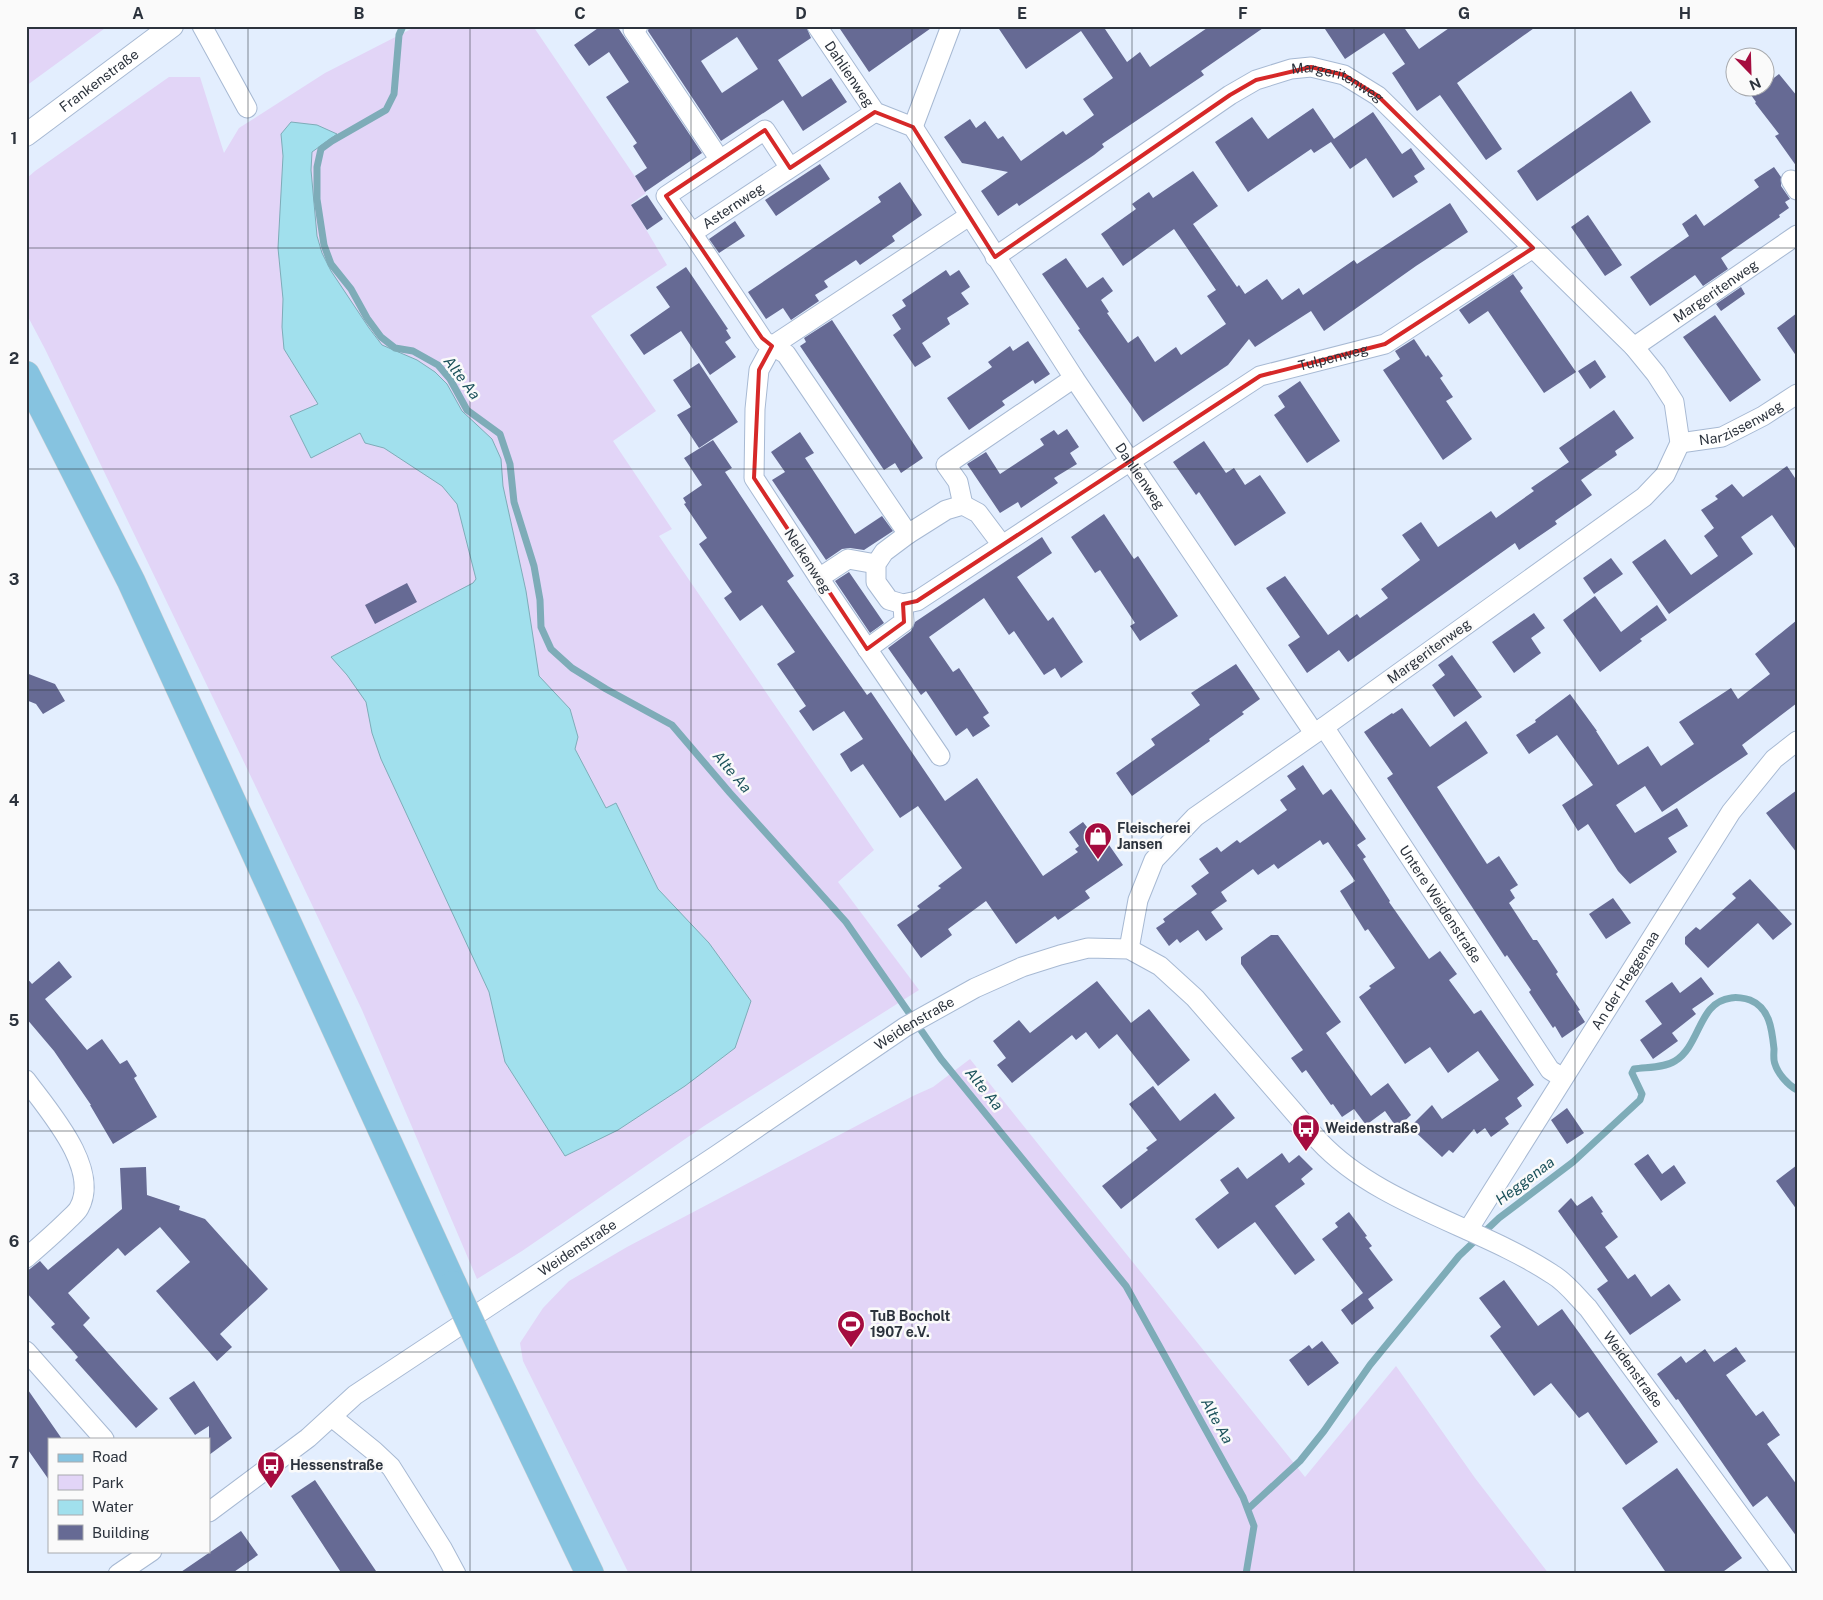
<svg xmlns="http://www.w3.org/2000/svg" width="1823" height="1600" font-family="'Public Sans',sans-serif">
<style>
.green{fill:#e2d5f7}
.water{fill:#a1e0ed;stroke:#7eacb8}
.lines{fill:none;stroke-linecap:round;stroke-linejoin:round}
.stream{stroke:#7eacb8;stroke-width:7}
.building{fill:#666a94;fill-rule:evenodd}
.minor-casing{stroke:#a7b9d3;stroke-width:21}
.tertiary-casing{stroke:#a7b9d3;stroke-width:24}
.primary-casing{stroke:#d1d2d4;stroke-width:29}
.minor{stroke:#fff;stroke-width:19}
.tertiary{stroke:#fff;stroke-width:22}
.primary{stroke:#86c3e0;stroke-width:28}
.primary-bridge-casing{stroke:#d1d2d4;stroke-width:29;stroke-linecap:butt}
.primary-bridge{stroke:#86c3e0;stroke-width:28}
.marked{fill:none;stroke:#d62828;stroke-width:4;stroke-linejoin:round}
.grid{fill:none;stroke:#2c333d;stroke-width:1;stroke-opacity:0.55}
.labels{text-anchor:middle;stroke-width:5;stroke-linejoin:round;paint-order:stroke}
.street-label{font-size:14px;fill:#2c333d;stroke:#fafafa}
.poi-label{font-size:14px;font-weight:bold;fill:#2c333d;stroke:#fafafa;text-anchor:start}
.water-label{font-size:15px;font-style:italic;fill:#1c525b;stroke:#fafafa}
.neatline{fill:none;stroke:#2c333d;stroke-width:2}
.grid-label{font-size:16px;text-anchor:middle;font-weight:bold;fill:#2c333d}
</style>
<rect width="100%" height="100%" fill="#e3eefe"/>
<path class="green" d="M26,26H108L26,86Z
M417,26H533L646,193L631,204L667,265L591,316L656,411L613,441L672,529L659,536L874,850L838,882L919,990L704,1126L522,1251L477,1279L362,1010L254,783L45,349L26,313V179L35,171L169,77H200L224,153L239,128L325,73Z
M970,1059L1305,1477L1396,1366L1475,1478L1549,1574H629L523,1361L520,1343L543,1308L569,1281L627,1247L913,1096L933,1087Z"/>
<path class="water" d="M291,122L317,125L337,134L312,152L311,170L317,236L322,253L331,271L369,328L382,345L417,360L435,372L447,384L462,411L492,439L501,459L503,486L526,591L539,676L570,709L578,737L575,749L606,808L616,803L658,889L709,943L751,1001L735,1048L685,1086L618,1130L565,1156L505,1062L489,992L381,759L372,733L366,702L347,675L331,657L473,583L476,579L457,504L442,486L384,448L365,443L360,433L311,458L290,416L318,404L284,349L282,327L283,299L278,248L283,156L281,134Z"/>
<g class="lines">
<path class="stream" d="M403,26L399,35L394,94L386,110L332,141L321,149L317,167V199L324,245L331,264L351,289L367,318L381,337L395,348L413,351L438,365L450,379L467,410L500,434L510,464L514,502L534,566L540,600L541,627L551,649L572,668L606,689L672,725L730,793L846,922L941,1059L1126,1286L1243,1497L1254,1526L1246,1574
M1248,1509L1300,1461L1324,1431L1370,1365L1459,1256L1499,1218L1573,1162L1640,1100L1642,1094L1632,1073L1634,1069C1647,1067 1664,1068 1675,1061C1701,1045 1698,1002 1731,998C1736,997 1745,998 1750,1000C1770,1008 1772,1030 1774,1049C1774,1053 1773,1060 1775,1064C1778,1074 1788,1085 1797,1090"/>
</g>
<path class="building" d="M601,26H617L702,153L645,192L635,176L647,168L633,146L637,143L606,97L629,82L609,52L589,66L574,45Z
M649,26H806L811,38L778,60L802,97L831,78L847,102L803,131L783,100L721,141L648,31ZM737,37L758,69L722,93L701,61Z
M838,26H934L869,72Z
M997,26H1103L1127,62L1140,52L1150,67L1210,26H1266L1201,71L1204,75L1102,144L1104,147L1094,155L1019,206L1017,203L998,216L981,191L1008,172L962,163L944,137L970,119L976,128L985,121L998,139L1003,136L1021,161L1063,131L1066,135L1094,115L1083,99L1113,78L1081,31L1026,69Z
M1323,26H1403L1419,49L1452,26H1537L1457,83L1502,149L1486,160L1440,95L1417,111L1392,73L1405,64L1384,33L1345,59Z
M1779,74L1797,96V167L1775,136L1779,134L1755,103L1756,102L1751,95L1761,88H1766V84Z
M1631,91L1651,122L1537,201L1517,171Z
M1313,108L1334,139L1373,112L1402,154L1411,148L1425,169L1414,176L1418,182L1393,198L1366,158L1350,169L1331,142L1314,153L1311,149L1248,192L1215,142L1252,117L1268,139Z
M820,164L830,179L776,216L765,200Z
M1774,167L1781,177V186L1790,199L1785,202L1789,208L1779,215L1780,217L1721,258L1728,269L1703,286L1695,275L1650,306L1630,277L1689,236L1682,224L1696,214L1704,226L1759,187L1754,180Z
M1193,171L1218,206L1193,224L1237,287L1239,285L1245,294L1267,279L1282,300L1299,288L1303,295L1354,260L1357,264L1450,203L1468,232L1416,266L1324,331L1311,311L1255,347L1249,339L1228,365L1143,422L1078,330L1080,329L1042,274L1066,258L1087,288L1103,277L1113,291L1101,300L1109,312L1107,313L1128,343L1138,336L1155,362L1176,347L1181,355L1226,324L1207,296L1216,290L1174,229L1123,266L1101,234L1136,209L1132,204L1149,192L1153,198Z
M900,182L922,215L892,236L895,241L860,265L856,260L824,281L828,287L815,295L819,301L791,320L783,308L766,319L748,292L881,202L878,197Z
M647,195L663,219L647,230L631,205Z
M1588,215L1622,265L1605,276L1571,227Z
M735,221L745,236L719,253L709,239Z
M686,267L728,329L726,330L731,338L725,342L736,357L710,375L681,331L644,355L630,335L670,307L656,287Z
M946,270L950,276L959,270L970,287L961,293L969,304L947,318L950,324L922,343L931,357L915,367L893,335L901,329L892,315L906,306L902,300Z
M1513,274L1523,288L1520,291L1576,372L1544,393L1488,311L1469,324L1459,310Z
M1741,287L1745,294L1721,311L1716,304Z
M1797,313V357L1777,328Z
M1715,315L1761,380L1730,402L1683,337Z
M832,320L923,458L901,473L895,463L884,470L800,346L806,342L804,338Z
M1414,339L1426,357L1428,355L1443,376L1440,378L1453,397L1446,401L1472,439L1443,460L1383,370L1400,359L1395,351Z
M1028,341L1050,374L1035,384L1033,380L1002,401L1005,405L969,430L947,398L992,367L988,362L1010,346L1013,351Z
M1595,360L1606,377L1590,389L1578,371Z
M699,363L738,422L699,448L677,415L691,407L673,380Z
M1300,381L1340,441L1307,463L1274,415L1285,407L1278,396Z
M1614,410L1634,438L1615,451L1617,455L1581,480L1592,495L1555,521L1557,524L1519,550L1515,543L1348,662L1339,650L1307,673L1288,645L1300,637L1266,588L1285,576L1328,635L1357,614L1360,618L1388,598L1381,589L1420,560L1402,535L1421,522L1438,547L1491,511L1496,518L1534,491L1531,488L1569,462L1559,448Z
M1067,429L1079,447L1070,453L1077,464L1054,478L1058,483L1021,508L1018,502L1000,513L967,464L986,452L1000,474L1044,445L1040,439L1054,430L1058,435Z
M800,432L814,453L805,458L855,534L882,516L893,531L864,550L850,548L842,549L826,560L772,480L785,472L771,452Z
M713,440L732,468L725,472L794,576L787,581L867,695L871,692L945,801L977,778L1043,876L1078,852L1075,849L1079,846L1069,832L1083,822L1094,836L1100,832L1123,865L1085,891L1090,898L1058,920L1055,916L1016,944L986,901L948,929L952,935L921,958L897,925L920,909L917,906L941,888L938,886L962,868L918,806L900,818L863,764L851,772L840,754L863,739L844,711L813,731L799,711L806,706L777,664L795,652L762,605L740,621L724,598L732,592L699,544L707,538L684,504L686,503L683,498L702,485L684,458Z
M1204,441L1226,473L1234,468L1245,485L1260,475L1286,513L1235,546L1199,492L1196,495L1173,462Z
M1787,466L1797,481V551L1772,515L1741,537L1753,554L1669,614L1632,562L1665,539L1691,575L1718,556L1704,536L1714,528L1701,510L1718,499L1715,496L1732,484L1743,497Z
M1104,514L1134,559L1138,556L1178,616L1140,641L1130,626L1135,623L1100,570L1095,573L1071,537Z
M1042,537L1052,553L1017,577L1048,621L1053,617L1083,662L1061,678L1055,668L1044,675L1014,631L1009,635L984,598L929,637L953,672L959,668L989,713L983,717L990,726L973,737L967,728L956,736L926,691L921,695L888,648L911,631L915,622Z
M1611,558L1623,574L1594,594L1583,578Z
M849,572L884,623L870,633L835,581Z
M407,583L417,602L375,624L365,605Z
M1595,596L1621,632L1657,605L1667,620L1640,639L1642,641L1600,672L1563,620Z
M1534,613L1545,628L1531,638L1541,653L1514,673L1492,642Z
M1797,620V703L1742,745L1748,754L1662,812L1645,786L1616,805L1635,833L1677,808L1688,826L1668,838L1677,852L1630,884L1618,871L1588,824L1578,831L1562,805L1593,785L1557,735L1529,754L1516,735L1536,722L1535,720L1570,694L1597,731H1596L1618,765L1648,746L1661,766L1694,744L1679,722L1731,688L1738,699L1770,674L1755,654Z
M1452,655L1482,697L1454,717L1432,685L1445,675L1438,665Z
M1236,664L1260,699L1242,712L1244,714L1209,739L1210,741L1132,796L1116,773L1155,745L1151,739L1200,705L1191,693Z
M26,673L55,684L65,701L43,714L36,704L26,700Z
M1402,708L1430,747L1466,721L1488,753L1437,787L1487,864L1499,856L1518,885L1510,890L1515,898L1509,903L1533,940H1537L1558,972L1556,974L1580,1010L1578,1011L1585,1022L1562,1038L1555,1026L1553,1028L1529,992L1531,990L1507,955L1505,957L1387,778L1393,774L1364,732L1392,713L1393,714Z
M1303,765L1323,795L1331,789L1366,839L1357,845L1366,857L1363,859L1390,901L1389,902L1429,959L1440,951L1457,974L1449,980L1474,1014L1481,1010L1534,1085L1517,1098L1522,1106L1505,1118L1509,1124L1491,1137L1485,1128L1477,1134L1474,1129L1453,1153L1449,1150L1442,1157L1410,1127L1432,1105L1442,1119L1499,1080L1478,1051L1448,1073L1430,1047L1405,1064L1359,997L1371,988L1369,986L1395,968L1368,929L1365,931L1340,891L1355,881L1328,842L1323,845L1320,840L1278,869L1274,864L1258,875L1253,869L1221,892L1227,901L1211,912L1223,929L1206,941L1198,930L1180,943L1177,939L1169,946L1156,928L1165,922L1163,919L1197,894L1191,886L1209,873L1199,859L1217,847L1221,852L1237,840L1240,843L1287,810L1280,800L1296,789L1287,776Z
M1797,790V853L1766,813Z
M1750,879L1792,924L1773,940L1758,923L1708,968L1685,944V937L1696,927L1700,930L1736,898L1732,894Z
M1613,898L1631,923L1606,939L1589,914Z
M1271,935H1278L1341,1022L1326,1033L1371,1096L1388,1083L1411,1115L1397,1128L1385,1111L1366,1125L1354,1109L1342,1117L1333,1104L1331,1105L1306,1070L1302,1073L1291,1058L1303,1050L1241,964V957Z
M59,961L72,977L45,999L87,1050L102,1039L120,1064L127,1060L137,1076L134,1078L157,1117L113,1144L90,1105H91L54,1051L26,1018V977L32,984Z
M1701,977L1714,994L1692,1009L1696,1014L1672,1033L1678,1041L1653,1059L1640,1040L1662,1024L1645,1001L1672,982L1680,993Z
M1097,981L1131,1023L1149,1009L1190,1060L1158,1086L1117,1034L1099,1049L1086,1032L1076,1040L1072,1035L1012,1083L997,1065L1006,1058L993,1041L1019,1020L1030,1033Z
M1153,1086L1180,1121L1215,1093L1235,1118L1121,1209L1102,1186L1148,1150L1146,1148L1157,1140L1129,1104Z
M1567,1108L1584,1133L1567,1144L1551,1120Z
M1282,1153L1289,1163L1299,1155L1313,1169L1301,1179L1305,1184L1275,1206L1315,1260L1295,1275L1255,1222L1218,1249L1195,1219L1229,1193L1220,1180L1238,1167L1247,1179Z
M1648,1154L1662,1174L1674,1165L1686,1183L1661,1201L1634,1164Z
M1797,1165V1210L1776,1181Z
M146,1167L147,1195L180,1206L179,1210L205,1219L268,1289L220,1334L232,1347L217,1361L156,1291L190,1262L160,1227L125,1256L118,1248L68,1293L90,1318L83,1325L158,1409L136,1428L75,1360L78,1357L51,1327L55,1324L26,1292V1272L40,1261L48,1270L122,1209L120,1168Z
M1592,1196L1603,1212L1601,1213L1618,1237L1605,1247L1628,1279L1635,1274L1651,1297L1669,1284L1681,1300L1630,1335L1597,1289L1608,1281L1558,1211L1571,1198L1577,1206Z
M1349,1212L1367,1236L1365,1237L1372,1246L1369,1248L1393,1280L1368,1299L1374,1308L1352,1325L1341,1310L1363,1293L1322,1239L1338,1227L1335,1223Z
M1504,1280L1538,1326L1562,1309L1658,1442L1626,1465L1588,1412L1579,1418L1551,1383L1534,1396L1490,1336L1501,1327L1479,1298Z
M1322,1341L1339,1363L1308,1386L1289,1360L1309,1345L1312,1349Z
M1736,1347L1746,1361L1726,1375L1756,1416L1763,1411L1780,1435L1767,1444L1797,1485V1537L1767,1496L1753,1507L1678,1399L1676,1400L1657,1374L1681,1356L1686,1363L1705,1349L1714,1362Z
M194,1381L232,1438L209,1455V1426L195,1435L169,1398Z
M26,1387L62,1439H49V1480L26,1447Z
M1677,1468L1742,1558L1720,1574H1667L1622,1508Z
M315,1480L341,1519L378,1574H342L291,1496Z
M241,1531L258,1555L231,1574H178Z"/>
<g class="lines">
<g class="minor-casing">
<g id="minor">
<path d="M202,26L247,108"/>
<path d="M638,26L633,30L720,160"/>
<path id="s1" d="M817,26L875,112L913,127L1074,378L1314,733"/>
<path d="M913,127L951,26"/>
<path id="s2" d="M790,168L765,130L666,196L692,233L875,112"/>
<path d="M1791,180L1797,190"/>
<path d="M692,233L764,341L786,354L908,534"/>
<path id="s3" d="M995,257L1230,95L1256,80L1291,69L1311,67L1344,75L1378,96L1634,347L1656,374L1674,402L1680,443L1665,475L1644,497L1324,727L1195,817L1154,860L1138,900L1129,949"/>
<path id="s4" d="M1634,347L1797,235"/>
<path id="s5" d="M1680,443L1722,437L1763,416L1797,394"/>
<path d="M963,505L958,482L946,465L1074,378"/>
<path id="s6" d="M1002,545L978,513L963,505L946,510L908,534L884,552L876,564V582L889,600L903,604L917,601L1260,376L1385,344L1533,248"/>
<path d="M819,578L848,559L876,564"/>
<path d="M867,649L904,622L903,604"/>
<path id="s7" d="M1324,727L1550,1070L1563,1078"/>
<path d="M940,756L819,578L754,478L755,409L759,370L772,346L969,216"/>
<path d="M26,1080C48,1110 101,1169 79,1208C77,1212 72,1216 69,1219C55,1233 41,1245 26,1258"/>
<path id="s8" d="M1468,1230L1731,812L1774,759L1797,741"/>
<path d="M26,1351L104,1439"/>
<path d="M332,1417L374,1451L391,1467L442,1548L456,1574"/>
<path id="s9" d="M209,1512L308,1438L355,1395L717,1155L905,1027L975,988L1022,967L1060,955L1088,948L1129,949L1160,966L1195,998L1319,1141C1379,1205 1479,1226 1552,1274C1566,1282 1577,1297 1588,1308L1783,1574"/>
<path d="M118,1574L152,1551"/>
</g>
</g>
<g class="tertiary-casing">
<g id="tertiary">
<path id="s10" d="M26,135L172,26"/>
</g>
</g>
<g class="primary-casing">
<path id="primary" d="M26,375L131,581L453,1285
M488,1361L590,1574"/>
</g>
<use href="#minor" class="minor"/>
<use href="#tertiary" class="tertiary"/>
<use href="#primary" class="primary"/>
<g class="primary-bridge-casing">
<path id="primary-bridge" d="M453,1285L488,1361"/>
</g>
<use href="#primary-bridge" class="primary-bridge"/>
</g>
<path class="marked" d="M1311,67L1344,75L1378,96L1533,248L1385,344L1260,376L917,601L903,604L904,622L867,649L754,478L759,370L772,346L762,338L666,196L765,130L790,168L875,112L913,127L995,257L1230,95L1256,80Z"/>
<path class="grid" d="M248,26V1574M470,26V1574M691,26V1574M912,26V1574M1132,26V1574M1354,26V1574M1575,26V1574M26,248H1797M26,469H1797M26,690H1797M26,910H1797M26,1131H1797M26,1352H1797"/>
<defs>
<g id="shop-pin" transform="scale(1.4375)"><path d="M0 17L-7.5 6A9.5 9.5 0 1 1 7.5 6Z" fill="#a50c3f" stroke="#fafafa"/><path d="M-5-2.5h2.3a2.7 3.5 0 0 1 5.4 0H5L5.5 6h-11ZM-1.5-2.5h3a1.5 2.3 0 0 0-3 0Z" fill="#fff"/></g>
<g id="bus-pin" transform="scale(1.4375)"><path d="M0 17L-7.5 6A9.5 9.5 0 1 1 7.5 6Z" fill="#a50c3f" stroke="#fafafa"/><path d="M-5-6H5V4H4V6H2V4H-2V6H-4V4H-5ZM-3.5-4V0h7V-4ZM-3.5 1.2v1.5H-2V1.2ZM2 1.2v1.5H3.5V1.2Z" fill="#fff"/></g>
<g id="stadium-pin" transform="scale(1.4375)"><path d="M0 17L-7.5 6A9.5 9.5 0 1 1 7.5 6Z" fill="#a50c3f" stroke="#fafafa"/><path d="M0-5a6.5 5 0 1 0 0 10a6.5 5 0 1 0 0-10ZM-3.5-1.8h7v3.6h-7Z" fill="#fff"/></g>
</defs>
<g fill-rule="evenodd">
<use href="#shop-pin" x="1098" y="836"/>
<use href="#bus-pin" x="1306" y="1128"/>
<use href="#stadium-pin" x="851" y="1324"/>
<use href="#bus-pin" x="271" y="1465"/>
</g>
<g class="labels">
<g class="street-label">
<text dy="5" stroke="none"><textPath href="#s1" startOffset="58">Dahlienweg</textPath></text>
<text dy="5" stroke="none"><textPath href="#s10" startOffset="91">Frankenstraße</textPath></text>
<text dy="5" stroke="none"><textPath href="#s3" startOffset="402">Margeritenweg</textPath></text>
<text dy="5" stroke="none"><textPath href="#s2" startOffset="259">Asternweg</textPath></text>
<text dy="5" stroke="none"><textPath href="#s4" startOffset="99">Margeritenweg</textPath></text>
<text dy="5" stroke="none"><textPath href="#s6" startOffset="719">Tulpenweg</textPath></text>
<text dy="5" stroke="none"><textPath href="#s5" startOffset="65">Narzissenweg</textPath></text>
<text dy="5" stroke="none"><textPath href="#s1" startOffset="561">Dahlienweg</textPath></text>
<text transform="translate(808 561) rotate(57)" y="5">Nelkenweg</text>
<text transform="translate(1429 651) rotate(-36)" y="5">Margeritenweg</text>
<text dy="5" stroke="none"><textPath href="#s7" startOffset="212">Untere Weidenstraße</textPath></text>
<text dy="5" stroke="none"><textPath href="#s8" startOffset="295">An der Heggenaa</textPath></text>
<text dy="5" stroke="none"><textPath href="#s9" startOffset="859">Weidenstraße</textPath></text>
<text dy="5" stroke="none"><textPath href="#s9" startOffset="454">Weidenstraße</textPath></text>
<text dy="5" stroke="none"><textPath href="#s9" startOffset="1758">Weidenstraße</textPath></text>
</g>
<g class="poi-label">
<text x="1117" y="833">Fleischerei<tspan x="1117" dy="16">Jansen</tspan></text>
<text x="1325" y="1133">Weidenstraße</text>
<text x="870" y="1321">TuB Bocholt<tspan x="870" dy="16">1907 e.V.</tspan></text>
<text x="290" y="1470">Hessenstraße</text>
</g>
<g class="water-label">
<text transform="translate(462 378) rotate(53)" y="5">Alte Aa</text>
<text transform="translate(732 772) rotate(49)" y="5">Alte Aa</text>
<text transform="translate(984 1089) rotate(51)" y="5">Alte Aa</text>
<text transform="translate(1525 1181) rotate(-37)" y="5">Heggenaa</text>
<text transform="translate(1217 1421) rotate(61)" y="5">Alte Aa</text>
</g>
</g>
<rect width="1823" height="1600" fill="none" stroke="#fafafa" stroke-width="55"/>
<rect x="48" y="1438" width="162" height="115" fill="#fafafa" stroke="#a8aaae"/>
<rect x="58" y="1454" width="25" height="8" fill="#86c3e0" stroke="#a8aaae"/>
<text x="92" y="1462" font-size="15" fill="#2c333d">Road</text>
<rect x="58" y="1475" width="25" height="15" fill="#e2d5f7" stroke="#a8aaae"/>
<text x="92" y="1488" font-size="15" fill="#2c333d">Park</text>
<rect x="58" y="1500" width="25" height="15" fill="#a1e0ed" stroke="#a8aaae"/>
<text x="92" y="1512" font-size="15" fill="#2c333d">Water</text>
<rect x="58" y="1525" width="25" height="15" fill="#666a94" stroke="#a8aaae"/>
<text x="92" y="1538" font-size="15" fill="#2c333d">Building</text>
<g transform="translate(1750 72) rotate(157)"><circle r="24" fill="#fafafa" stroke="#a8aaae"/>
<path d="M0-4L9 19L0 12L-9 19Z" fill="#a50c3f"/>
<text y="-8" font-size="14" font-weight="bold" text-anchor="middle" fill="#2c333d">N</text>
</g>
<rect x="28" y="28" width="1768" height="1544" class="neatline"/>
<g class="grid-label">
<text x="138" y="19">A</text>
<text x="359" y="19">B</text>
<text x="580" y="19">C</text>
<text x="801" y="19">D</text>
<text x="1022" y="19">E</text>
<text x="1243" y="19">F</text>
<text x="1464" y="19">G</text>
<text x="1685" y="19">H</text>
<text x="14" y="144">1</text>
<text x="14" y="364">2</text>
<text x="14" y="585">3</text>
<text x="14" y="806">4</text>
<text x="14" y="1026">5</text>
<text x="14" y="1247">6</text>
<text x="14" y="1468">7</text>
</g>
</svg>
